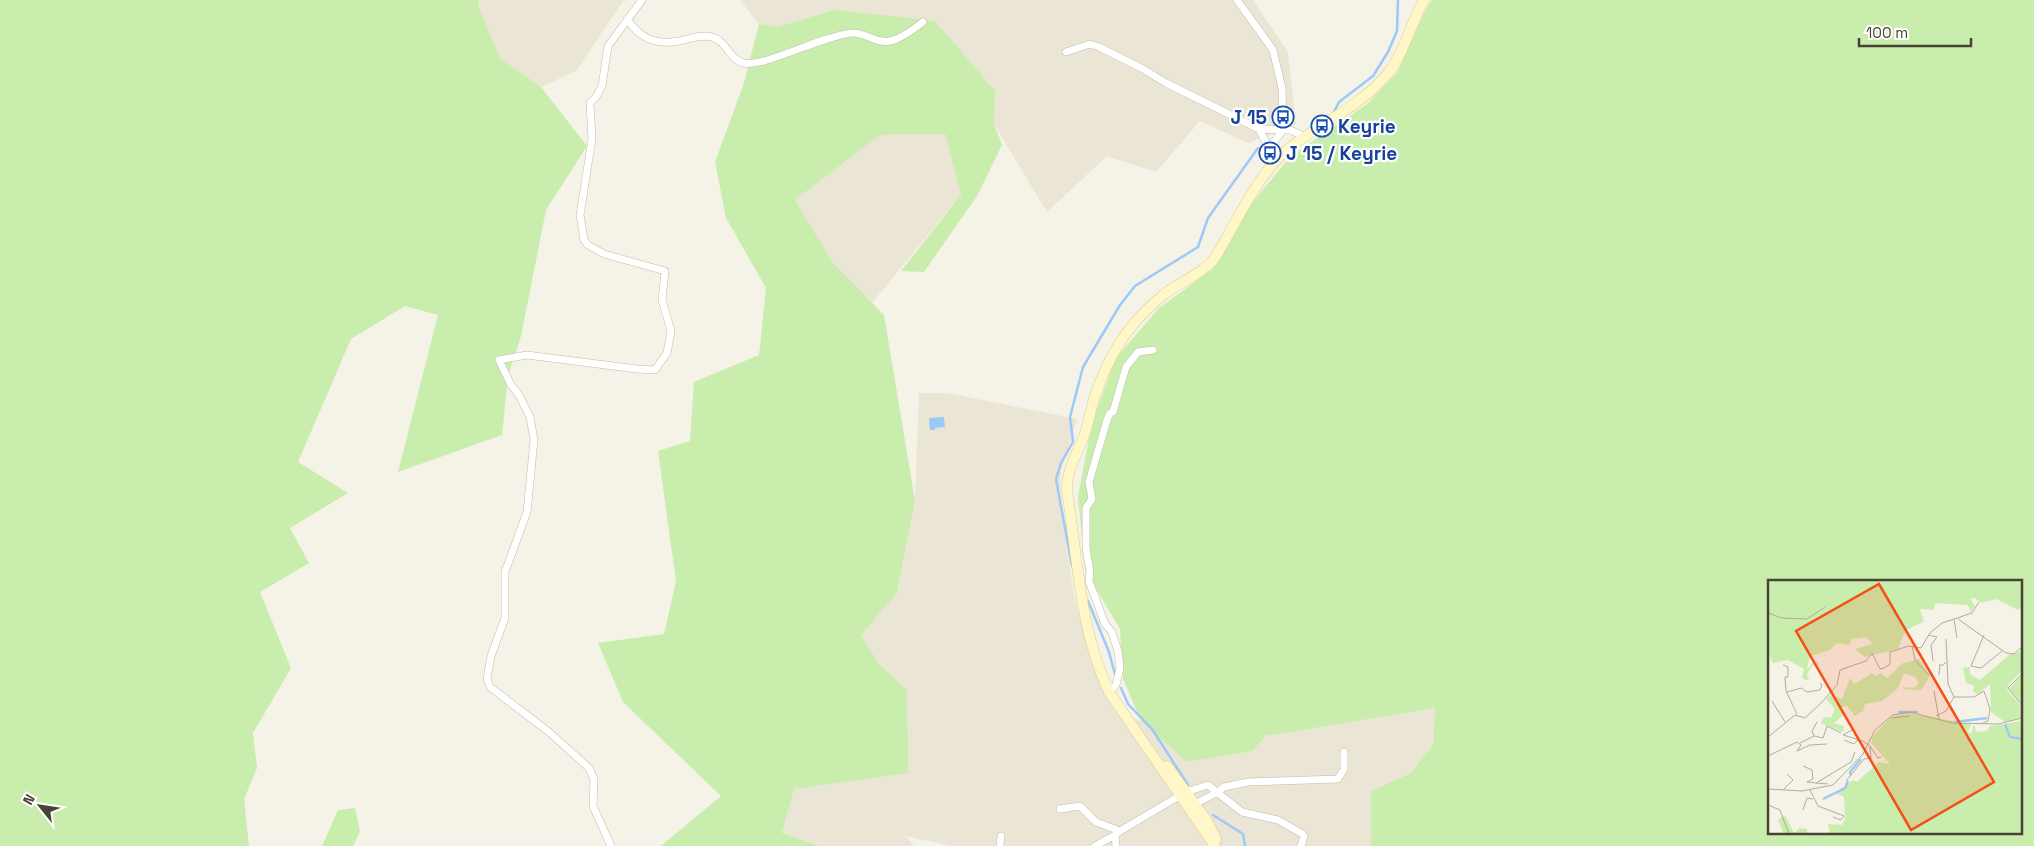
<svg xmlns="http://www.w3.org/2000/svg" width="2034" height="846" font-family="'Space Grotesk',sans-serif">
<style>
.residential{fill:#eae5d4}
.green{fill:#c9edac;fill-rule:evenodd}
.water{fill:#9dc9f8}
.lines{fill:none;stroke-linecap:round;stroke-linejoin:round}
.stream{stroke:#9dc9f8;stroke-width:2.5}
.minor-casing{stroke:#c2bca8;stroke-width:8}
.secondary-casing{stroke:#d9ce92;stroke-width:11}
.minor{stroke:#fff;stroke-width:7}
.secondary{stroke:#fff7c7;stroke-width:10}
.labels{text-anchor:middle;stroke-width:4.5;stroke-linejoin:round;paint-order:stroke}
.transit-label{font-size:19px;font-weight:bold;fill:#164399;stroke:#fff;text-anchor:start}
.inset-river{fill:none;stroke:#9dc9f8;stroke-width:2.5}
.inset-road{fill:none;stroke:#b0aca0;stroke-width:1}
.view{fill:#f65016;fill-opacity:0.15;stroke:#f65016;stroke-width:2.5}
.inset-edge{fill:none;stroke:#494335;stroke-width:2.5}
</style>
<rect width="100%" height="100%" fill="#f5f2e7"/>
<path class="residential" d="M478,0H624L576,71L541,87L500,58L479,7Z
M740,0H1253L1288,52L1296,124L1248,143L1200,121L1156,172L1107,156L1047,212L994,124L995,91L835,10L777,27L759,24Z
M945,134L961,195L872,303L833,263L795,200L880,135Z
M919,393H947L1077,419L1061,471L1060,502L1074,596L1092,664L1114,711L1141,721L1187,762L1253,751L1265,736L1435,708L1433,745L1411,773L1371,791V846H952L906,836L914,846H819L782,833L794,789L850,781L907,690L879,664L861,635L897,593L915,501Z"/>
<path class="green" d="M0,0H478L479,7L500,58L541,87L587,146L546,210L521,336L508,376L502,435L398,472L438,315L405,306L351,339L298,462L348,493L290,528L309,563L260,592L291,668L253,733L257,768L244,799L249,846H0Z
M1432,0H2034V846H1371V791L1411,773L1433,745L1435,708L1265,736L1253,751L1187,762L1141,721L1123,679L1120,629L1085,570L1078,497L1091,427L1115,359L1159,308L1213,269L1247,209L1291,156L1366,105L1397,73L1424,13ZM1769,581H2020V832H1769Z
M835,10L935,21L995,91L994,124L1002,145L977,196L924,272L901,271L961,195L945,134L880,135L795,200L833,263L884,315L915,501L897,593L861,635L879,664L907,690L908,773L794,789L782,833L819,846H661L721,796L623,702L598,643L664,634L676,581L658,451L690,441L694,382L759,355L766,288L726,218L715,162L744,83L759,24L777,27Z
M355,808L360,832L353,846H322L338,810Z"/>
<path class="water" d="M944,417L945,427L935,428V430H930L929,418Z"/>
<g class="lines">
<path class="stream" d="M1333,114L1339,102L1373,76L1388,52L1397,31L1398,0
M1072,566L1056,479L1061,463L1073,442L1070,417L1083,367L1120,305L1135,286L1198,247L1208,218L1258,148
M1088,601L1109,652L1115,674
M1121,688L1128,704L1152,729L1188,785
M1213,815L1243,834L1245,846"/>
<g class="minor-casing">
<path id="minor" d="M1237,0L1273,50L1282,88L1283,130L1269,148
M627,19C640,39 656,45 679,41C691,39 700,34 712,37C727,41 729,60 744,63C760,67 808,44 827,39C835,37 845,33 853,33C866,33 877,44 890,41C901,39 914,29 923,22
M1066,52L1090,44L1099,47L1143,69L1166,83L1259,129L1290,130L1306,137
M1259,129L1269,148L1273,164
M1109,692L1116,685L1120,668L1118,651L1112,632L1105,624L1089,581L1090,572L1086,548V508L1092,499L1089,482L1107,420L1110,413L1113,412L1126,367L1138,352L1153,350
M1191,802L1195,804L1218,792L1224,787L1248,782L1338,779L1344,769V752
M1060,809L1080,806L1096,822L1120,831
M611,846L593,806L594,779L589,768L549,732L490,687L487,679L491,656L505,618V572L527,512L534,440L530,417L519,395L511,385L499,360L527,355L637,369L655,370L667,353L671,331L662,300L665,271L604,254L588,245L584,240L580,215L592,139L590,103L596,97L602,86L608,46L642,0
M1000,846L1001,836
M1095,846L1115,835
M1116,846L1115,835L1120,831L1186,792L1208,785L1242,812L1278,820L1301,833L1304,836L1301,846"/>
</g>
<g class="secondary-casing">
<path id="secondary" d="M1167,766L1207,821L1216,839
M1215,846L1109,692C1079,627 1078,560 1067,491C1066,469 1078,453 1085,433C1089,421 1091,408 1095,396C1109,354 1128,324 1162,296C1179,282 1201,275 1215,258C1235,225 1257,175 1287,150C1320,123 1361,107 1389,72C1405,51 1411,23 1424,0"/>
</g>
<use href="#minor" class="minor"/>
<use href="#secondary" class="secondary"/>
</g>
<defs>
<g id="bus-ring" transform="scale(1.125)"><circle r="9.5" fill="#fff" stroke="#1a4fb4" stroke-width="1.5"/><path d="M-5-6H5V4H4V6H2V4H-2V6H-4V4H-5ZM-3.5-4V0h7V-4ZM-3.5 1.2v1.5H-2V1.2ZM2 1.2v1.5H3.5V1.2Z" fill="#1a4fb4"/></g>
</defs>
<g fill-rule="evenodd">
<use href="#bus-ring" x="1283" y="117"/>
<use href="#bus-ring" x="1322" y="126"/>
<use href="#bus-ring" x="1270" y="153"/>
</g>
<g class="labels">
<g class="transit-label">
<text x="1267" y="124" text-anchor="end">J 15</text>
<text x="1338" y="133">Keyrie</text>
<text x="1286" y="160">J 15 / Keyrie</text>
</g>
</g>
<g transform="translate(1768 580)">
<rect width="254" height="254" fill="#f5f2e7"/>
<path d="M0,0H254V27L250,30L228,19L213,23L207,18L202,19L207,26L203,32L200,25L167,23L166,30L152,29L156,41L137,51L130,69L97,77L87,69L105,64L98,57L83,59L82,65L68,63L62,70L42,76L39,89L45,83L52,84L44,86L39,94L41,100H37L34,98L36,89L20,80L5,83L0,73ZM254,71V91L241,104L239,110L254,127V137L237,142L223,132L222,104L210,114L205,112L206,106L198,103L195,88L202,87V94L212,100L241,75ZM151,79L162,96L153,110L136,109L135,107L146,108L151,103L147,97L136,93L130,108L114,121L97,124L95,131L87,136L79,126L74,127L75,135L66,143L76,146L75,152L53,143L56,137L63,138L67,129L58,119L63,115L74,119L82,98L86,104L104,93L107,96L113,93L119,98L135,83ZM254,95V124L241,109ZM139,133L203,144L200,152L203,154L206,144L208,152L219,151L222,146L254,141V254H54L62,252L60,244L74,245L77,239L76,217L68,213L85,200L89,202L111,182L122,184L103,163L105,156L123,137ZM17,235L26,253L32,248L39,249V254H16L10,240Z" fill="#c9edac"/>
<path class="inset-river" d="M130,132H150M187,142L219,138M237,144L242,157L254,159M83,195L82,192L93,179M55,219L77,208L80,201"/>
<path class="inset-road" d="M0,33L14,38L39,39L57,27M186,39L189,58M190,39L238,73L246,74L254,67M160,55L169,57L163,65L165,81M216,55L203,86L213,88L234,71M178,59L180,104L186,117M144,66L147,80L161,95M15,85L20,87V97H17M254,94L240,108L254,125M171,95L172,84L174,86L178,82M17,97L18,111L29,134M166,111L171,139M19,112L33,108L39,112L52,110L54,105L52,103M186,117H206L216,111L222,129L220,141L215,143M4,121L17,142M168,136L178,131L186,117M124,138L142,136M86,149L75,155L92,160M46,156L44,151L49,142M0,157L27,135L37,138L55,121L69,105L72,90L98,81L104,73L112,89L116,88L122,84V72L141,66L153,68L162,53L174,43L204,33L211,22M76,160L86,164L90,160M93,160L102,166L110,178L113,177M32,163L46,156L55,158L59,146L73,153M95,174L107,150L125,135L142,132L184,143L230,144L254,138M0,176L29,162L33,165L29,171L42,165L59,164M35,186L44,190L45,199L39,202L48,203M78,201L96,179L103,178L102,167M60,204L48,203L83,182L87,172M0,209L34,211L65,205L96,173M15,210L25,200L19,194M42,210L50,226L76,236L73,240L65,237M0,225L12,230L21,254M35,230L39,218L45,219"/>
<path class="view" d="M111,4L226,202L143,250L28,51Z"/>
<rect width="254" height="254" class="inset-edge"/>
</g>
<g transform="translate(40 806) rotate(300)" stroke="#ffffff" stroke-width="4" paint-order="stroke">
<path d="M0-4L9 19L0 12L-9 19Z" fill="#494335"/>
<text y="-8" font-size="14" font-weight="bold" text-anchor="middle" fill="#494335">N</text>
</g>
<path d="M1859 38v8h112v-8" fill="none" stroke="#494335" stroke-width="2.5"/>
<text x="1866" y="38" font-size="15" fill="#494335" stroke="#ffffff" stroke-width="4" paint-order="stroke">100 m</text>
</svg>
